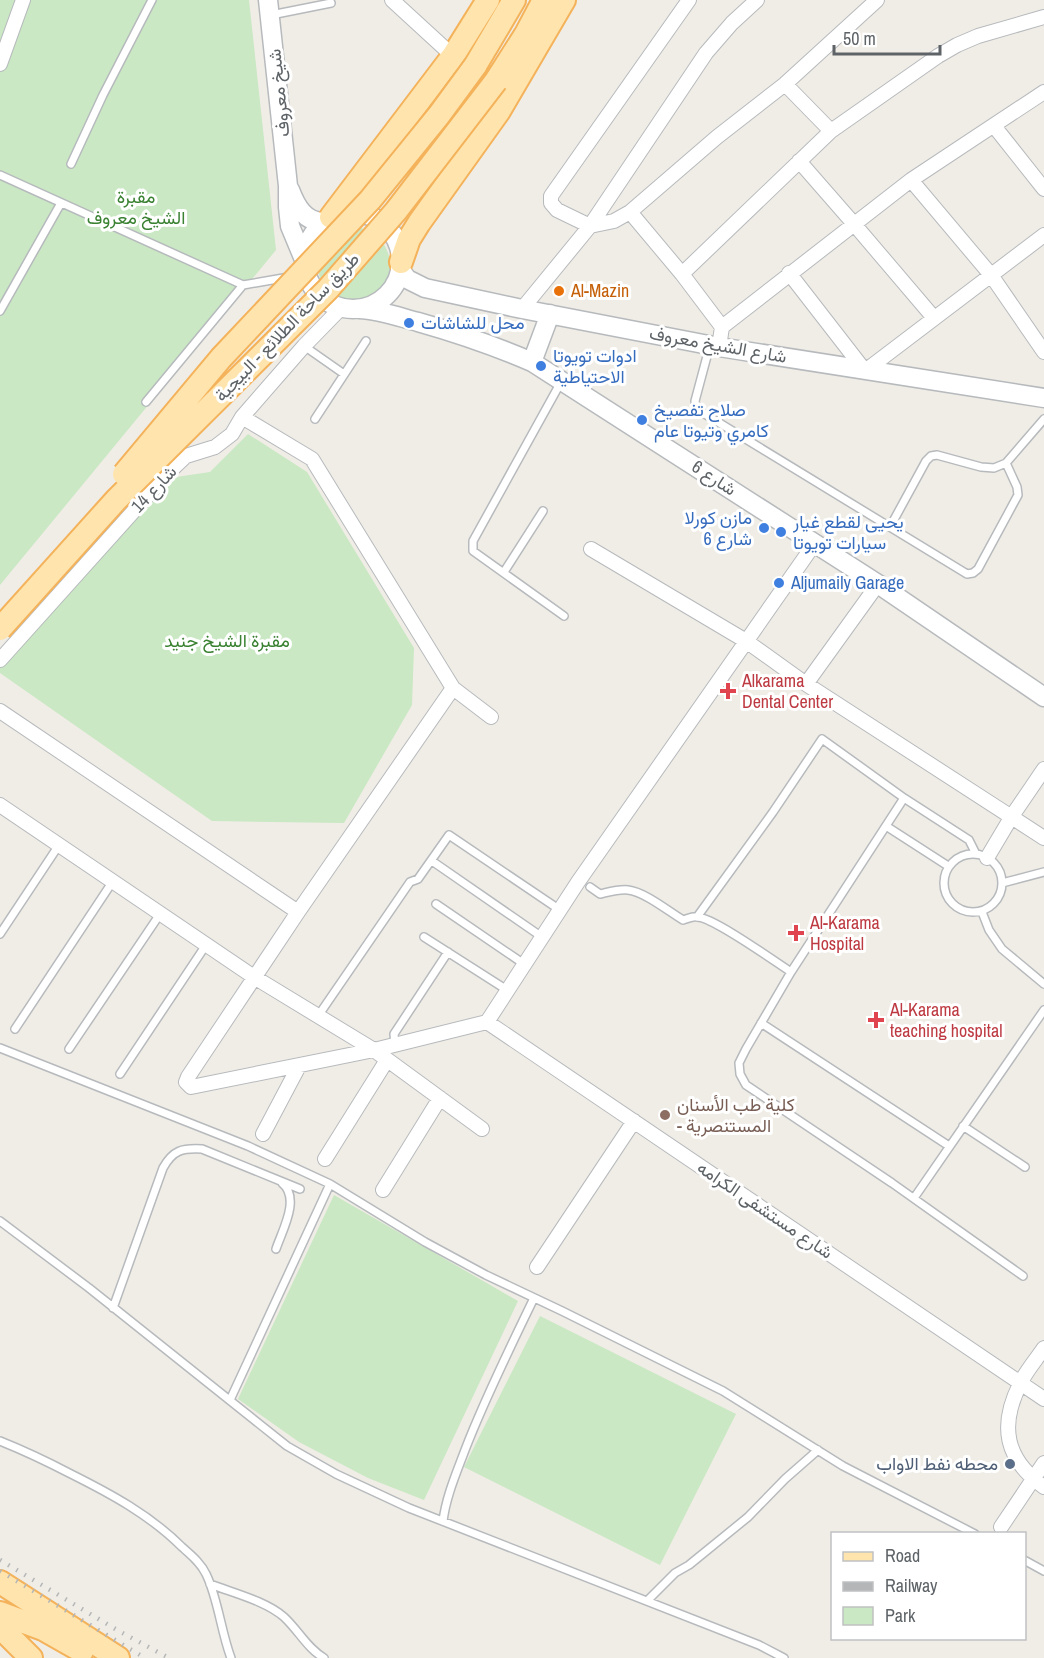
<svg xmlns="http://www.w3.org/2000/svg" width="1044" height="1658" font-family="'Archivo Narrow',Vazirmatn,sans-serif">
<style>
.green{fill:#c9e8c3}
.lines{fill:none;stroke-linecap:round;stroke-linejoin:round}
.service-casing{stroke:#b7babd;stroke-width:10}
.minor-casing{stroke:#b7babd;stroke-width:16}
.tertiary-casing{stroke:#b7babd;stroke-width:21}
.primary-casing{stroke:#f4b25b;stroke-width:26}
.service{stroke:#fff;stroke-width:7}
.minor{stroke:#fff;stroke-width:14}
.tertiary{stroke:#fff;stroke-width:18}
.primary{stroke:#ffe5ad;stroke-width:22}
.rail{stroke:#b5b6b7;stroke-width:4.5;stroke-dasharray:1.5 8;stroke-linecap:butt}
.primary-bridge-casing{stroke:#f4b25b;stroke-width:26;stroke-linecap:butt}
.primary-bridge{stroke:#ffe5ad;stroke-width:22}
.food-dot{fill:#e8710a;stroke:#fff;stroke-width:2}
.shop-dot{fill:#3f7fe0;stroke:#fff;stroke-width:2}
.health-dot{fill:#e0444e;stroke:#fff;stroke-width:2}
.education-dot{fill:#8d6e63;stroke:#fff;stroke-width:2}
.service-dot{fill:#5c6f8a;stroke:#fff;stroke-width:2}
.labels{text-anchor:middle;stroke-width:6;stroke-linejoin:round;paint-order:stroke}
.street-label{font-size:18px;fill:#5e6367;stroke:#fff}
.park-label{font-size:18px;fill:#3a8232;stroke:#fff}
.food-label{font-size:18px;fill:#c56008;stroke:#fff;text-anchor:start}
.shop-label{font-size:18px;fill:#366cbe;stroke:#fff;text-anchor:start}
.health-label{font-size:18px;fill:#be3a42;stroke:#fff;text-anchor:start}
.education-label{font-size:18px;fill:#785e54;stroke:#fff;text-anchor:start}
.service-label{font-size:18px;fill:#4e5e75;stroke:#fff;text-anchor:end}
</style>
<rect width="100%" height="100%" fill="#f0ede6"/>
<path class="green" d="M0,0H249L276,250L0,585Z
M358,227C372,231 383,238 388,253C404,298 328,326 316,264Z
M248,434L307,472L414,648L412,705L344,823L212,821L0,673V663L156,480L210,472Z
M334,1195L518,1301L424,1500L368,1478L299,1442L238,1399Z
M540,1316L736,1414L660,1565L464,1467Z"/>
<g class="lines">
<g class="service-casing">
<path id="service" d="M271,15L331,3
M71,164L103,95L152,0
M0,175L243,285L289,277
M0,311L61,203
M710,345L695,401L696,407L703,413L967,574L973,573L978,569L1018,495L1017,487L1006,463L1044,419
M304,346L344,374
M561,382L473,541V551L564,616
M146,402L243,285
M315,419L366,341
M890,527L926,461L931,456L937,455L981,467L994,468L1006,463
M504,572L543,511
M886,826L948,866
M944 883a29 29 0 1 1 58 0a29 29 0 1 1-58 0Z
M432,861L542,937
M1002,883L1044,872
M590,887L600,894C609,892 619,889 628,890C645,892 668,911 683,920C687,919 693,916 697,917C713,917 774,961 791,972L904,798
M436,904L524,964
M982,912L989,930L1002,949L1044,984
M697,917L773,812L822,739L904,798L969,840L976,854
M0,934L59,845
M424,937L507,990
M791,972L746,1049L739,1063L740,1074L746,1085L892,1183L1023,1276
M318,1016L410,882L418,879L449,835L560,910
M761,1023L949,1146
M15,1029L113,881
M395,1045L394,1034L448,952
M0,1048L248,1146L330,1184L425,1242L486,1275L562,1311L723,1391L843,1466L975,1534
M69,1049L160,914
M120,1074L206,945
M963,1126L1025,1167
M914,1198L1044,1010
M0,1221L89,1288L287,1446L336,1474L409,1508L759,1645L784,1658
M276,1249C282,1231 301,1198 282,1183
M113,1308L163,1168C173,1150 182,1148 202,1149L300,1189
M230,1400L330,1184
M0,1441C25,1451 48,1462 71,1474C111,1494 150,1515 182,1547C191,1555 201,1563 206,1574C218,1598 221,1632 231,1658
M443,1521C446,1497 456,1474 465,1450C485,1398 510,1348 534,1298
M1024,1560L1044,1571
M210,1584C233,1593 266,1601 284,1617C299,1631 307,1648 324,1658
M647,1601L675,1573L689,1565L748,1517L785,1479L818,1450"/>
</g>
<g class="minor-casing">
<path id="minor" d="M392,0L453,56
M689,0L551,196V203L557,210L590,226L614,221L630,212L717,137L785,84L877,0
M0,64L23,0
M785,84L831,131
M994,126L1044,189
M799,161L854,224L934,318
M911,180L991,275L1044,352
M630,212L682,274L722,327
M789,273L865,371L1044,235
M682,274L831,131L938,56L957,45L978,36L1044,17
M522,309L590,226L706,53L732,23L757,0
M719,347L722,327L911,180L1044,92
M242,417L312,459L453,688L491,717
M591,549L746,641L806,684L1044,838
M0,660L167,474L186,456L215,447L232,434L242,417L304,346L341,308
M806,684L878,584
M453,688L298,912L188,1077L186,1082L191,1087L374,1050L487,1022L578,882L815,543
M0,711L298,912
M0,805L254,977L374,1050L482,1129
M987,858L1012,816L1044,769
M487,1022L1044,1399
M263,1134L299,1066
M325,1159L387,1060
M383,1190L440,1098
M537,1267L634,1121
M1044,1348C1036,1360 1026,1371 1020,1384C999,1426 1005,1459 1044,1487
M1001,1527L1044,1463"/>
</g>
<g class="tertiary-casing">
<path id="tertiary" d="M268,0L288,186V207L290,226L305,262
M290,190C296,206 305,223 325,222
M305 261a48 48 0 1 1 96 0a48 48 0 1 1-96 0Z
M400,269L407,279L425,288L522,309L719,347L1044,398
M359,309C380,310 399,317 418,322C457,333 495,346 532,362L878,584L1044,697
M532,362L550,314"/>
</g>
<g class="primary-casing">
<path id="primary" d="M475,66L514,0
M496,81L526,34L544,0
M331,217L453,56L488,0
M401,262L409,239L419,223L499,111L564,0
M0,1582L118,1658
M0,1613L43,1629L82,1651
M0,1623L7,1634L31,1658"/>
</g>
<use href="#service" class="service"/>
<use href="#minor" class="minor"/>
<use href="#tertiary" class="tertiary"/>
<use href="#primary" class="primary"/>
<path class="rail" d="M0,1560L117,1630L169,1658
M0,1571L145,1658"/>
<g class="primary-bridge-casing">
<path id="primary-bridge" d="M124,474L221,358L370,200L439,115L475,66
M0,629L116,500L328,289L396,211L496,81"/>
</g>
<use href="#primary-bridge" class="primary-bridge"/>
</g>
<circle class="food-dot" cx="559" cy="291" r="6"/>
<g class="shop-dot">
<circle cx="409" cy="323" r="6"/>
<circle cx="541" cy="366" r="6"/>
<circle cx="642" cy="420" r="6"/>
<circle cx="764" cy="528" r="6"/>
<circle cx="781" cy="532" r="6"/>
<circle cx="779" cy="583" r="6"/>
</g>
<g class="health-dot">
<path d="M725 682h6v6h6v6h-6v6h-6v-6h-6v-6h6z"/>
<path d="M793 924h6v6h6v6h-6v6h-6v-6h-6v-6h6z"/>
<path d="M873 1011h6v6h6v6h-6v6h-6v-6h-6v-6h6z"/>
</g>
<circle class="education-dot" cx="665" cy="1115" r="6"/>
<circle class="service-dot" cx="1010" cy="1464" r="6"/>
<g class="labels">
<g class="street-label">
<text transform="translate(279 93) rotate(-96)" y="6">شیخ معروف</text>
<text transform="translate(287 327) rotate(-46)" y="6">طريق ساحة الطلائع - البيجية</text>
<text transform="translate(718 345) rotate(10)" y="6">شارع الشيخ معروف</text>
<text transform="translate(714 478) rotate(33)" y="6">شارع 6</text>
<text transform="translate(154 489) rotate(-47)" y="6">شارع 14</text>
<text transform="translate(765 1210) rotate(34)" y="6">شارع مستشفى الكرامه</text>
</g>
<g class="park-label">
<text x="136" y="203">مقبرة<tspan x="136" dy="21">الشيخ معروف</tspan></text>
<text x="227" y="647">مقبرة الشيخ جنيد</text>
</g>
<g class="food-label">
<text x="571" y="297">Al-Mazin</text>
</g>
<g class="shop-label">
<text x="421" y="329">محل للشاشات</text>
<text x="553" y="362">ادوات تويوتا<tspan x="553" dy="21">الاحتياطية</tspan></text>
<text x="654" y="416">صلاح تفصيخ<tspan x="654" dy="21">كامري وتيوتا عام</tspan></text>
<text x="752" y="524" text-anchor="end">مازن كورلا<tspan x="752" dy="21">شارع 6</tspan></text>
<text x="793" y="528">يحيى لقطع غيار<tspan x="793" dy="21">سيارات تويوتا</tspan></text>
<text x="791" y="589">Aljumaily Garage</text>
</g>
<g class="health-label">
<text x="742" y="687">Alkarama<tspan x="742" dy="21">Dental Center</tspan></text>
<text x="810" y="929">Al-Karama<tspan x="810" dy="21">Hospital</tspan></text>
<text x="890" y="1016">Al-Karama<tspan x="890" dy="21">teaching hospital</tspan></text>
</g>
<g class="education-label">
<text x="677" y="1111">كلية طب الأسنان<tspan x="677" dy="21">- المستنصرية</tspan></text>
</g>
<g class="service-label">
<text x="998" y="1470">محطه نفط الاواب</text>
</g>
</g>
<rect x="831" y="1532" width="195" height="108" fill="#ffffff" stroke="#bfc1c2" stroke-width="1.5"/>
<rect x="843" y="1552" width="30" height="9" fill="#ffe5ad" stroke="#bfc1c2" stroke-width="1.5"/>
<text x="885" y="1562" font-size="18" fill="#5e6367">Road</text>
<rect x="843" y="1582" width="30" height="9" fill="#b5b6b7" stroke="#bfc1c2" stroke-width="1.5"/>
<text x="885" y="1592" font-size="18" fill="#5e6367">Railway</text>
<rect x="843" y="1607" width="30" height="18" fill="#c9e8c3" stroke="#bfc1c2" stroke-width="1.5"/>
<text x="885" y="1622" font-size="18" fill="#5e6367">Park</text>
<path d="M834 45v9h106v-9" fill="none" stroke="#5e6367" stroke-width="3"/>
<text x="843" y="45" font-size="18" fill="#5e6367" stroke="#ffffff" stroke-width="4.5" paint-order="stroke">50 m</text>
</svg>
